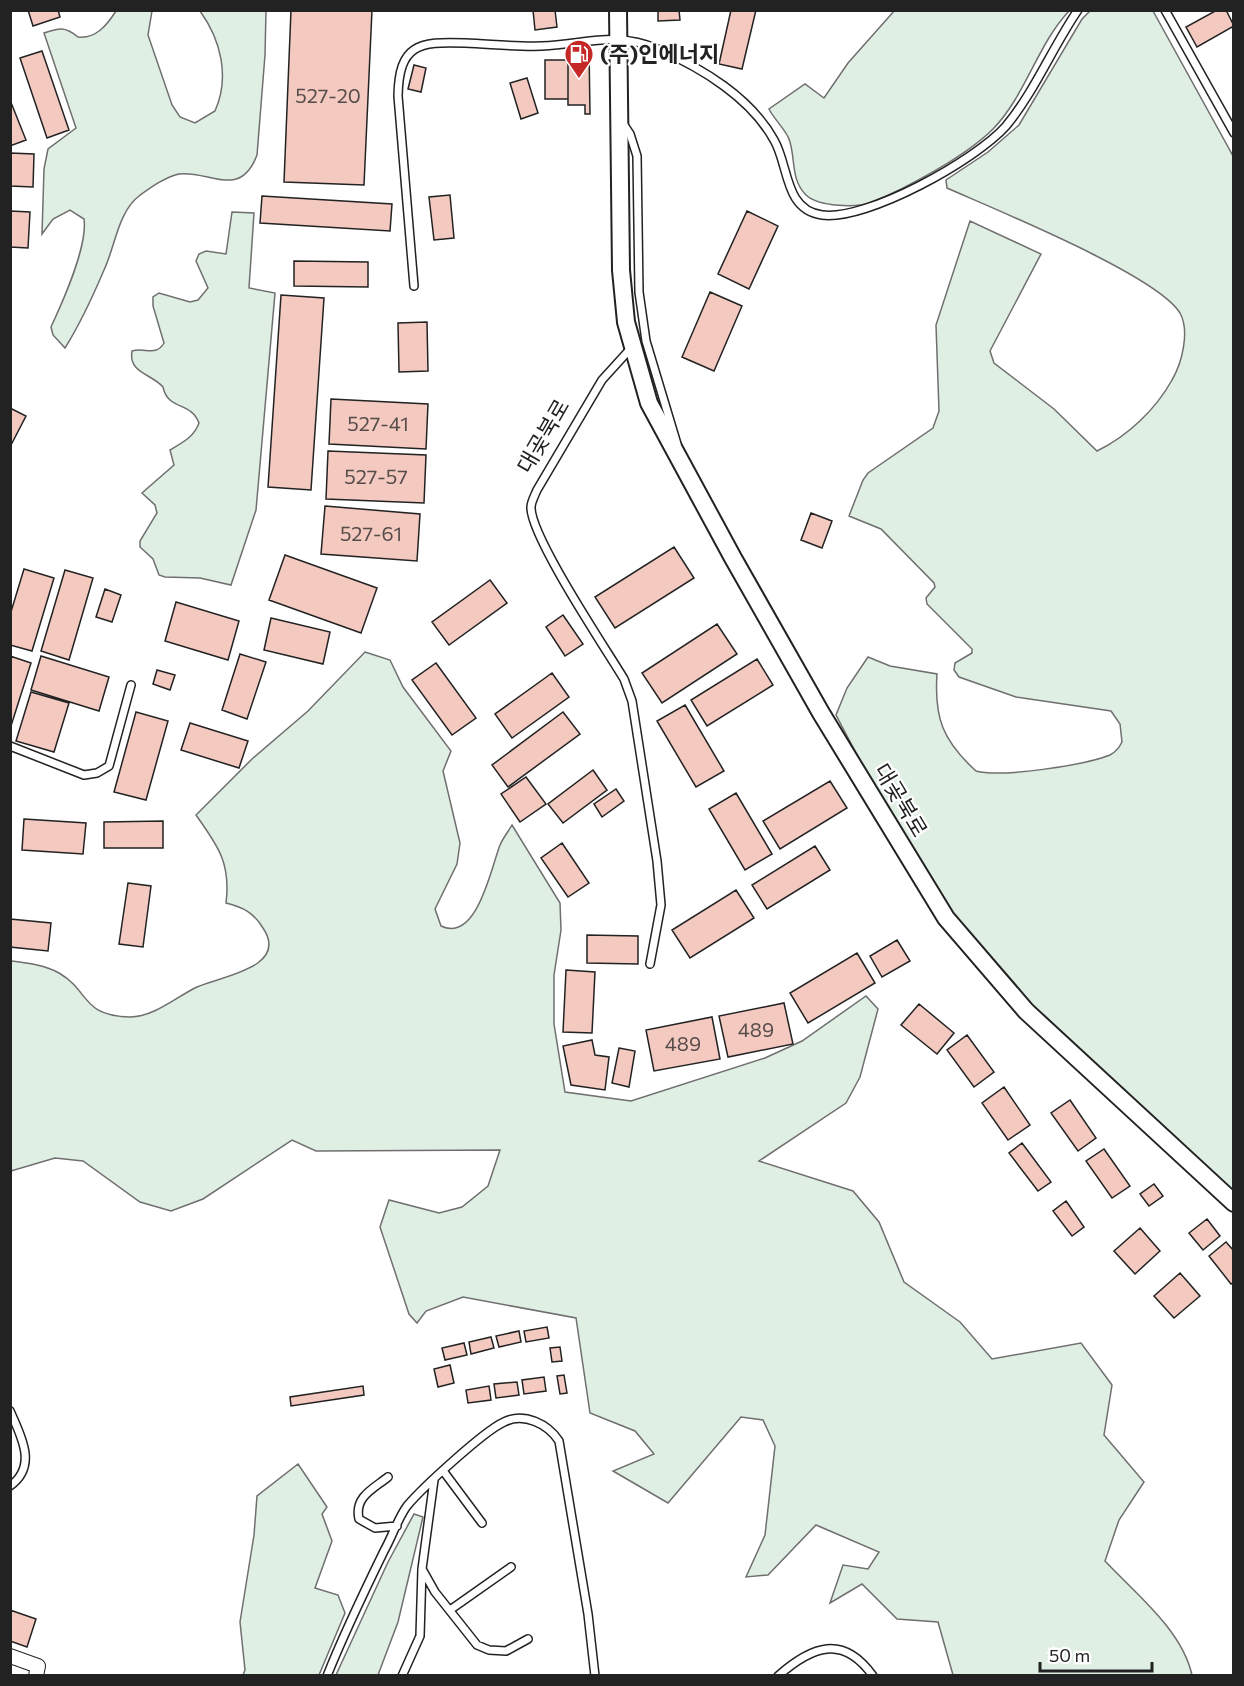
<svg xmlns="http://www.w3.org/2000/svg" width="1244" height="1686" font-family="Commissioner,'Noto Sans KR',sans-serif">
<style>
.green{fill:#e0efe3;stroke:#6f6f6f;stroke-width:1.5}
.building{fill:#f3c9c0;stroke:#222;stroke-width:1.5}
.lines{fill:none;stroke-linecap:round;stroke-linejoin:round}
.service-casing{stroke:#222;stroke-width:10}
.minor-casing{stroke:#222;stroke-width:16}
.tertiary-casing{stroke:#222;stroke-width:20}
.service{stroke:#fff;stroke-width:7}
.minor{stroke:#fff;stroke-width:14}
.tertiary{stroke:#fff;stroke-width:16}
.labels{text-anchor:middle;stroke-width:4.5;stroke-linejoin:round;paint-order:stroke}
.number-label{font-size:20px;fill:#564c4a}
.poi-label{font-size:22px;font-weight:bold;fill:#222;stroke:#fff;text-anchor:start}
.street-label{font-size:22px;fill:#222;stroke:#fff}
</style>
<rect width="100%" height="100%" fill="#fff"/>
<path class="green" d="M895,10L1069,11C1037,45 1026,95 993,129C966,156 907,188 872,202C857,208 819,207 806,195C790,179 796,158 789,139C785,129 774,119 769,109L805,84L824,98L848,63Z
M116,11H152L148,35L172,105L180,117L195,123L215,111C230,77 221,40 200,11H266L265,55L257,155C240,200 209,170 179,174C165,177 150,188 139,196C118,212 115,247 104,270C93,296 80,324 65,348L53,335L51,327C63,301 88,246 84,219L70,210L53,219L42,234L44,169L48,149L76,128L44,33C59,28 65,26 78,37C96,39 107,25 116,11Z
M1090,11H1153L1233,156V1199L969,946L876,791L836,715L847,688L868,657L890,666L937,674C934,718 943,741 976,771C1001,778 1085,765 1110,755C1116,752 1119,748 1122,742L1120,724L1111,711L1016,697L959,677L954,670L955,663L972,653V649L927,604L926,598L935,587L934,583L881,529L849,516L863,480L868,473L933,428L939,411L936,325L970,221L1041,254L990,351L994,363L1054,409L1097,451C1128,436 1156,409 1172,380C1182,363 1190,331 1180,313C1157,275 994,209 947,188L946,180L988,152L1019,125L1082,19Z
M232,212L254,213L249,288L275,293L256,510L231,585L200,578L165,577L159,575L153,559L140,547V541L157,513L155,505L142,493L174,465L170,450C183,442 194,437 199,423C191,401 168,411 163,387C152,374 128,373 132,351C145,347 156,357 164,343L153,306V297L159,293L190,302L198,300L208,288L196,261L199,254L206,251L226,254Z
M365,652L390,660L403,687L451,751L443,771L460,843L457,864L435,909L441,926C477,943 491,868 500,845C503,838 508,832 512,825L560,903L561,930L554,975V1024L565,1092L631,1101L765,1058L802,1041L866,996L878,1009L860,1077L846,1103L759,1161L853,1191L879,1222L904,1282L960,1322L992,1359L1081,1343L1112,1385L1104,1435L1144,1482L1119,1520L1105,1561C1136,1594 1182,1630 1192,1675H953L938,1622L897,1619L862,1584L830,1603L843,1565L868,1569L879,1552L816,1525L768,1575L746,1577L765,1535L775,1446L763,1420L741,1417L668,1503L613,1471L654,1454L635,1431L590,1413L576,1318L463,1297L426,1311L417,1323L409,1314L380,1227L389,1200L439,1213L462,1207L488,1186L500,1150L316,1151L292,1140L203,1199L171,1211L140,1202L83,1161L55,1158L11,1171V961C27,963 44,965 59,973C90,991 81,1016 130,1017C154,1017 176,997 197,987C218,977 290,968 263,928C254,913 243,907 226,903C231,863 218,846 196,815L252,759L308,711Z
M298,1464L327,1507L322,1514L332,1541L315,1588L338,1595L345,1613L319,1675H243L245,1670L240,1622L254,1535L257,1496Z
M414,1514L423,1517L398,1622L378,1675H336L388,1562Z"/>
<path class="building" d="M28,10H58L60,17L33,26Z
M291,10H372L364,185L284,182Z
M533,10H555L557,27L535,30Z
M658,10H679L680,20L658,21Z
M731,10H756L742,69L719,64Z
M1217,10H1226L1234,26L1197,47L1186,27Z
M582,47H589L590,114H585V105H568V60H583Z
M42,51L69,130L47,138L20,58Z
M545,60H568V99H545Z
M414,65L426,68L421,92L408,89Z
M527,78L538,113L521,119L510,83Z
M10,100L26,140L10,146Z
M10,153L34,154L33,187L10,186Z
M450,195L454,238L434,240L429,197Z
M262,196L392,204L390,231L260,223Z
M10,211L30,212L28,248L10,247Z
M747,211L778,226L749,289L718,274Z
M294,261L368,262V287L294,286Z
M710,292L742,306L714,371L682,357Z
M281,295L324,298L311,490L268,487Z
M427,322L428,371L399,372L398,323Z
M331,399L428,404L426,449L329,444Z
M10,408L26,416L10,447Z
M328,451L426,455L424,503L326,499Z
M325,506L420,514L417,561L321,554Z
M811,513L832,521L822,548L801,540Z
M674,547L694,578L615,628L595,597Z
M285,555L377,588L361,633L269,600Z
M24,569L54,578L32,651L10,645V615Z
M65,570L93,578L69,660L41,651Z
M490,580L507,603L449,645L432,622Z
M105,589L121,595L112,622L96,617Z
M176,602L239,621L228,660L165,641Z
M563,615L583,644L565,656L546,627Z
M271,618L330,632L323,664L264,650Z
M717,624L737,654L662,703L642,673Z
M240,654L266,662L247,719L222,710Z
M10,656L31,663L10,729Z
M41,656L109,677L99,711L31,690Z
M757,659L773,685L707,726L691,700Z
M436,663L476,718L452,735L412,680Z
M157,670L175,675L170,690L153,684Z
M552,673L569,697L512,738L495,714Z
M31,692L69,703L54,752L16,741Z
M685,705L724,771L696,787L657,721Z
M136,712L168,721L146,800L114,792Z
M563,712L580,734L508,787L492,765Z
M190,723L248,741L239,768L181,750Z
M593,770L607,790L563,823L548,804Z
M526,777L546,804L520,822L501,794Z
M830,781L847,808L780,849L763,821Z
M616,789L624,801L602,817L594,804Z
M736,793L772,854L745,870L709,809Z
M24,819L86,823L83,854L22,850Z
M163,821V848H104V822Z
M562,843L589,883L568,897L541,858Z
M815,846L830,870L767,909L752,885Z
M128,883L151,886L143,947L119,944Z
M736,890L754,918L690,958L672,930Z
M10,919L51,923L48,951L10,947Z
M587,935L638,936V964L587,963Z
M897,940L910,961L882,977L870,956Z
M857,953L875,983L808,1023L790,993Z
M566,970L595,972L592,1033L563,1032Z
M784,1003L793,1044L728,1057L719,1016Z
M919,1004L954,1033L937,1054L901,1025Z
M712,1017L720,1059L654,1071L646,1030Z
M967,1035L994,1072L974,1087L947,1050Z
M592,1040L595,1055L609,1057L605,1090L571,1085L563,1046Z
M619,1048L635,1051L629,1087L612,1083Z
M1004,1087L1030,1125L1008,1140L982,1103Z
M1070,1100L1096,1138L1078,1151L1051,1113Z
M1022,1143L1051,1182L1038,1191L1009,1153Z
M1104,1149L1130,1186L1112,1198L1086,1161Z
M1154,1184L1163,1196L1149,1206L1140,1194Z
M1066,1201L1084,1227L1072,1236L1053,1211Z
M1207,1219L1220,1236L1203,1250L1189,1233Z
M1140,1228L1160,1251L1135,1274L1114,1251Z
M1226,1242L1234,1251V1282L1231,1284L1209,1256Z
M1180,1273L1200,1296L1174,1318L1154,1296Z
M547,1327L549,1338L526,1342L524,1331Z
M519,1331L521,1342L499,1347L496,1336Z
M491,1337L494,1348L471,1354L469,1342Z
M464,1343L467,1355L445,1360L442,1348Z
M560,1347L562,1361L552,1362L550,1348Z
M450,1365L454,1383L438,1387L434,1369Z
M564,1375L567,1393L560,1394L557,1376Z
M544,1377L546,1391L524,1394L522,1380Z
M517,1382L519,1395L496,1398L494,1384Z
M363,1386L364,1395L291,1406L290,1397Z
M489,1386L491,1400L468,1403L466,1390Z
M10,1610L36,1619L27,1647L10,1641Z"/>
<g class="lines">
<g class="service-casing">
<path id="service" d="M1165,10L1234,133
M624,125L630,134L637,156L639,292L646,341L677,444
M414,286L398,96C399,45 418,41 465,43C491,44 517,47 542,46C586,44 616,31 658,49C702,68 751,98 774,140C789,165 784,210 822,215C867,221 976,160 1006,126C1035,91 1052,48 1078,10
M632,347L602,380L537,490C535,495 531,502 531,507C530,536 606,649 624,679L632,701L657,861L661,905L650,964
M10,746L84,775L97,773L109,766L131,685
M10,1411C21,1436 38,1466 10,1486
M444,1472L482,1523
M388,1477C373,1489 354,1497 359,1519L375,1528L397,1526
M422,1569L435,1592L477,1645L489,1650L506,1651L528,1639
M450,1610L511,1567
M327,1676C344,1633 364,1592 384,1551C392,1537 398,1518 407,1506C422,1488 484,1431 504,1422C524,1412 548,1424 559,1441L588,1614L595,1676
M402,1676L420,1636L422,1569L434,1480
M778,1676C812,1646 843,1634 873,1676"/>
</g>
<g class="minor-casing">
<path id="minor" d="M10,1656L38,1666L36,1676"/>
</g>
<g class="tertiary-casing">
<path id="tertiary" d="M618,10L621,270L626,322L649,403L733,558L821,713L946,918L1026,1011L1234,1203"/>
</g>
<use href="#service" class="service"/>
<use href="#minor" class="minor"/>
<use href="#tertiary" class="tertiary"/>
</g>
<defs>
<g id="fuel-pin" transform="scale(1.5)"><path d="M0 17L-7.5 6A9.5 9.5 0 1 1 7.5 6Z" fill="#c62828" stroke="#fff"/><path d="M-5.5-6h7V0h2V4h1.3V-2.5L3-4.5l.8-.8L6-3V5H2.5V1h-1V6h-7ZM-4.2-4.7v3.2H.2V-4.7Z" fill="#fff"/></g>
</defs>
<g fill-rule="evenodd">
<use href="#fuel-pin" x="579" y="54"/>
</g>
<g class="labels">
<g class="number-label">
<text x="328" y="103">527-20</text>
<text x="378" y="431">527-41</text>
<text x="376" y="484">527-57</text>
<text x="371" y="541">527-61</text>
<text x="756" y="1037">489</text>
<text x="683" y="1051">489</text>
</g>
<g class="poi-label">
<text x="600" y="62">(주)인에너지</text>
</g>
<g class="street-label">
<text transform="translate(543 436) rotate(-60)" y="8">대곶북로</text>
<text transform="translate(901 800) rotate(59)" y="8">대곶북로</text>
</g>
</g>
<rect width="1244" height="1686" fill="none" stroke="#222222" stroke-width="24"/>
<path d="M1040 1662v9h112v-9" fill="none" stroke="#222222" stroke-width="3"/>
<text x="1049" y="1662" font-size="18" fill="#222222" stroke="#ffffff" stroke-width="4.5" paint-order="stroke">50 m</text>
</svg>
